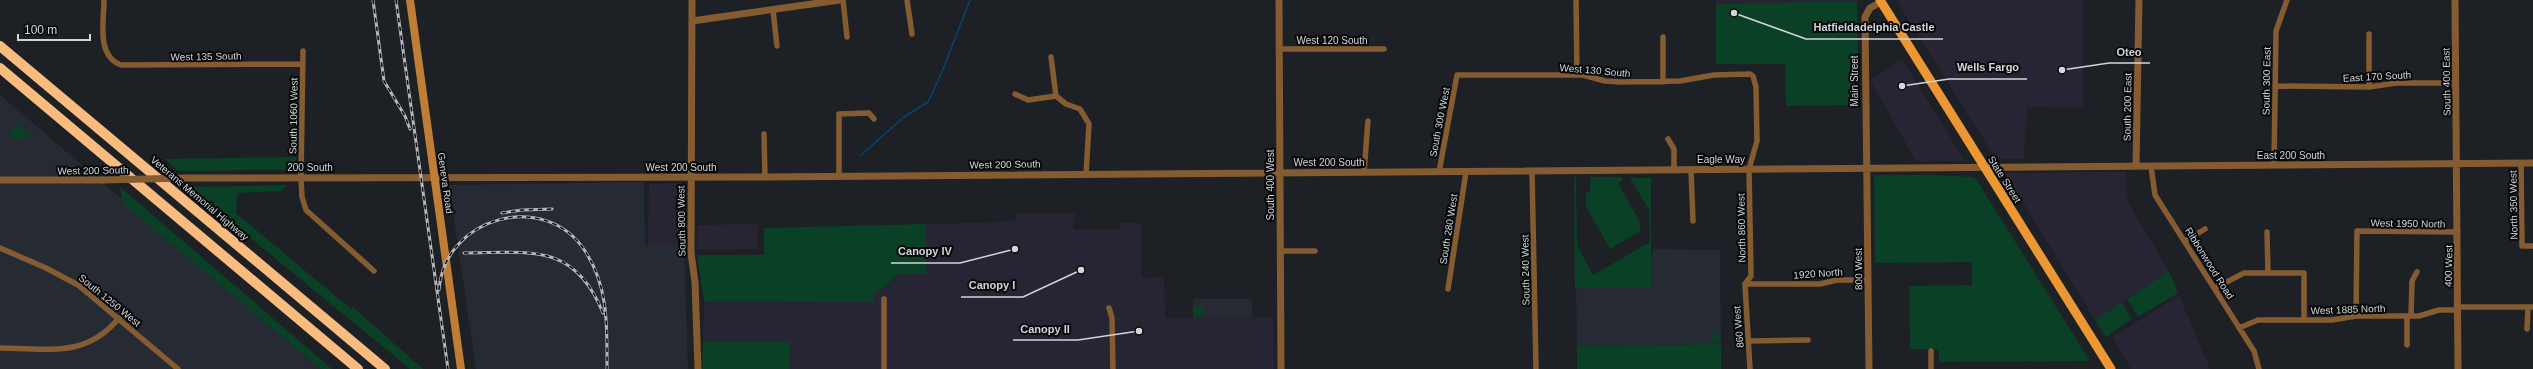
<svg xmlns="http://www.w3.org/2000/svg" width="2533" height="369" font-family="Helvetica,sans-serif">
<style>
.commercial{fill:#272434}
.built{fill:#252a33}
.green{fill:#094026}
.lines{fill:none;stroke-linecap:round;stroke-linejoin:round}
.stream{stroke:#034771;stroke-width:1.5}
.minor{stroke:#855c32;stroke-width:5.5}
.tertiary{stroke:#855c32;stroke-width:7}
.secondary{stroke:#c07d35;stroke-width:8}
.primary{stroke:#ed9734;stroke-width:9}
.motorway{stroke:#fabb7f;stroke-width:10}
.rail-casing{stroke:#b4b6b9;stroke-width:3}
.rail{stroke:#08090b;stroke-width:1.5;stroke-dasharray:4.5;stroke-linecap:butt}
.tertiary-bridge{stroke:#855c32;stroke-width:7}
.labels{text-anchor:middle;stroke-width:4;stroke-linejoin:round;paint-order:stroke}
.street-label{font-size:10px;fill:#d3d5d8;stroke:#08090b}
.leader{fill:none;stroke:#d3d5d8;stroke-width:1.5}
.callout-dot{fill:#d3d5d8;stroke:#08090b;stroke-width:1.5}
.callout-label{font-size:11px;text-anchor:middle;font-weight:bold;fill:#d3d5d8;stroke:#08090b;stroke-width:4;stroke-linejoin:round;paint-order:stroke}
</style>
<rect width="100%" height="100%" fill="#1d2024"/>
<path class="commercial" d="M1716,0H1857V1L1716,4Z
M1896,0H2083V108L2027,107L2024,159H1996Z
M1902,59L1965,161H1916L1870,80Z
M2126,172L2127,201L2169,271L2095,320L2005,173Z
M681,183L684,186V245H648L649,184Z
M1018,213H1075L1073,229H1119L1120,223H1141V278L1164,277L1165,318L1273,317L1274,369H789V342H703L704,301L873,302L875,292L885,287L898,274H926V224L997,222L1014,220Z
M758,224V249L697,250V225Z
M2179,295L2210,369H2131L2113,337Z"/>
<path class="built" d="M0,95L321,369H0Z
M644,182L645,245H684L688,369H476L449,185Z
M1652,249L1720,250L1721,344L1577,346L1576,288H1651Z
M1193,299H1252V317L1193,318Z"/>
<path class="green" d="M1857,1L1859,105L1786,106L1785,64H1716V4Z
M16,123L31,136L16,141L10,136Z
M296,157V167L291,170L178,171L165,159Z
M1874,175H1937L1970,177L1976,179L2090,361L1939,362V349H1910L1909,286L1972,285V262L1875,263Z
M1574,177H1576L1577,245L1593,275L1650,242L1649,210L1630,178H1651V288H1575Z
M1590,177H1622V181L1618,183L1640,222V231L1610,249L1586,207V193L1590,192Z
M287,185L282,191L237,193L236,213L351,309L353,307L423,369H410L188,187Z
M120,187L332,369H321L126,206L122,201Z
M926,224V274H898L885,287L875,292L874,302L704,301L697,255H764V228Z
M2169,271L2178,293L2138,317L2127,299Z
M2122,302L2132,319L2106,337L2095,320Z
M1192.5 311a5.5 5.5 0 1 1 11 0a5.5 5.5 0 1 1-11 0Z
M1710.5 338a4.5 4.5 0 1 1 9 0a4.5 4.5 0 1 1-9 0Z
M703,342H789V369H702Z
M1721,344V369H1577V346Z"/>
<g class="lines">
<path class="stream" d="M860,156L904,117L928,102L942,72L970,0"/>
<path class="minor" d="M104,0C104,21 96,56 121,65L303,64
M843,0L847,37
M907,0L912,34
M1576,0L1577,75
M773,10L777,46
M2369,34V87
M1279,49H1384
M303,51L301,177L302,197L306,210L374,271
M1051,57L1056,96L1066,104L1080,109L1089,124L1086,174
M1663,82V37
M2275,86L2369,87L2396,83H2456
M1015,94L1028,100L1056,96
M764,134L765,177
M1668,139L1674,149V170
M2521,163L2522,246H2533
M2274,165L2276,31L2287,0
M2151,166L2155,195L2254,351L2259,369
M1691,169L1693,221
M1532,171L1536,369
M1364,172L1368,121
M1439,172L1457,75H1583L1605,81L1620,82L1680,81L1714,75L1750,74L1753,76L1756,87L1757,141L1749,169L1751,276L1745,284
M839,176V114L869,113L874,119
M2267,232L2268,273
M2185,241L2205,229
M0,248L46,268L78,285L178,369
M1280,251H1315
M1745,284H1820L1837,280H1868
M1745,284L1750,369
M2215,288L2244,273H2304V320
M1448,289L1466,172
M2458,307H2533
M1109,308L1112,318L1113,369
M2356,316L2357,231L2458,232
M2407,316V345
M2411,316L2412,281L2417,272
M2239,328L2258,320H2332L2356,316H2419L2439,310H2458
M2527,329L2528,307
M1749,341L1808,340
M0,348C48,348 85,359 119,318
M1931,351V369
M884,369V299"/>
<path class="tertiary" d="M692,0L691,253L695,282L698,369
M1279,0L1281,369
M2455,0L2458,369
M692,21L840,0
M2136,166L2139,0
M187,178L765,177L2533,163
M0,180H103
M1869,369L1865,17L1870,8L1881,2"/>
<path class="secondary" d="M410,0L461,369"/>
<path class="primary" d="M1880,0L2111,369"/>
<path class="motorway" d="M0,46L385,369
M0,68L358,369"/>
<g class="rail-casing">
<path id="rail" d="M373,0L384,81L405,116L410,129
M396,0L448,369
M502,213L522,210L552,209
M464,253C529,253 574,241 603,313
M439,290C444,217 545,189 585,251C609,287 607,328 607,369"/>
</g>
<use href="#rail" class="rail"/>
<path class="tertiary-bridge" d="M103,180L187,178"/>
</g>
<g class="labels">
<g class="street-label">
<text x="1332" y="44">West 120 South</text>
<text transform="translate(206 56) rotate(-1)" y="4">West 135 South</text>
<text transform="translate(1595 70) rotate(5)" y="4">West 130 South</text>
<text transform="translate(2377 76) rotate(-3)" y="4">East 170 South</text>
<text transform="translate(1854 81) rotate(-90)" y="4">Main Street</text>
<text transform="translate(2266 81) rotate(-89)" y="4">South 300 East</text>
<text transform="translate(2446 82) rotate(-91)" y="4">South 400 East</text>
<text transform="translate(2127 107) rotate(-89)" y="4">South 200 East</text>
<text transform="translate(293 116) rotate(-89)" y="4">South 1060 West</text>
<text transform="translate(1439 122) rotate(-79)" y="4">South 300 West</text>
<text x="2291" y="159">East 200 South</text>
<text x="1721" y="163">Eagle Way</text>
<text x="1329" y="166">West 200 South</text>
<text transform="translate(1005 164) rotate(-1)" y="4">West 200 South</text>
<text x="310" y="171">200 South</text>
<text x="681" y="171">West 200 South</text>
<text transform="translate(93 170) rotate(-1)" y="4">West 200 South</text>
<text transform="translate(2005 179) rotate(58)" y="4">State Street</text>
<text transform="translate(446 183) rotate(82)" y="4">Geneva Road</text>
<text transform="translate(1270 185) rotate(-90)" y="4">South 400 West</text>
<text transform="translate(200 198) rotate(40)" y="4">Veterans Memorial Highway</text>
<text transform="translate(2513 205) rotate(-91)" y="4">North 350 West</text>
<text transform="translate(681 221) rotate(-91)" y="4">South 800 West</text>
<text transform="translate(2408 223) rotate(1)" y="4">West 1950 North</text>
<text transform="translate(1741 228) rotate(-91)" y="4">North 860 West</text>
<text transform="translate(1448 229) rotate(-81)" y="4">South 280 West</text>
<text transform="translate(2210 263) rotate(58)" y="4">Ribbonwood Road</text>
<text transform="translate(2448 266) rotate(-89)" y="4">400 West</text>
<text transform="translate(1858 269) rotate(-91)" y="4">800 West</text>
<text transform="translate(1525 270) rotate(-91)" y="4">South 240 West</text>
<text transform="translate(1818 273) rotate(-4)" y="4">1920 North</text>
<text transform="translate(110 300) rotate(39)" y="4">South 1250 West</text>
<text transform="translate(2348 309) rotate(-2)" y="4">West 1885 North</text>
<text transform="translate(1738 327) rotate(-95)" y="4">860 West</text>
</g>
</g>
<path class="leader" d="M1734 13L1806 39H1943M2062 70L2109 63H2150M1902 86L1949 79H2027M1015 249L960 263H891M1081 270L1023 297H961M1139 331L1078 340H1013"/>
<g class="callout-dot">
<circle cx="1734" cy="13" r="4"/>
<circle cx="2062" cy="70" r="4"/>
<circle cx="1902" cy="86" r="4"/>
<circle cx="1015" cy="249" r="4"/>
<circle cx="1081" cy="270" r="4"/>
<circle cx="1139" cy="331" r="4"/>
</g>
<g class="callout-label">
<text x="1874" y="31">Hatfieldadelphia Castle</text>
<text x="2129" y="56">Oteo</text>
<text x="1988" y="71">Wells Fargo</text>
<text x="925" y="255">Canopy IV</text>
<text x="992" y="289">Canopy I</text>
<text x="1045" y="333">Canopy II</text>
</g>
<path d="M18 34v6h72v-6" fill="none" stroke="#d3d5d8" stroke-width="2"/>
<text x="24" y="34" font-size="12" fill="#d3d5d8" stroke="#08090b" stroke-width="3" paint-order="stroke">100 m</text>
</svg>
